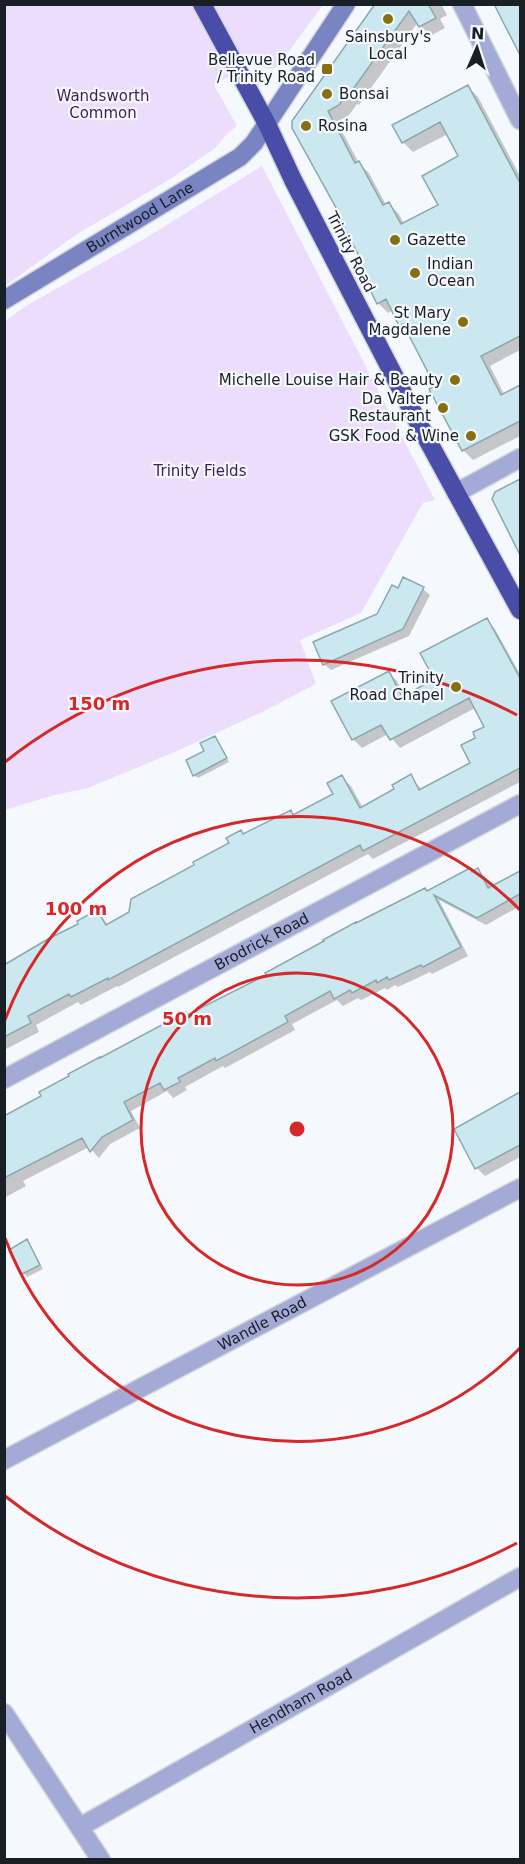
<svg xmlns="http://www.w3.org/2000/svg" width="525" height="1864" font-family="'DejaVu Sans',sans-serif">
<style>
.green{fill:#edddfd}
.shadow{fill:#0003}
.building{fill:#cbe8f1;stroke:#8ba7af;stroke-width:1.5}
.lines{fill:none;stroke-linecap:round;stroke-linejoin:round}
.street-casing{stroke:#d2d5da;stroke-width:21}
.secondary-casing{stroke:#d2d5da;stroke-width:21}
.highway-casing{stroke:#d2d5da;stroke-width:21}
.street{stroke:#a3aad6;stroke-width:18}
.secondary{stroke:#7b84c3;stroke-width:18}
.highway{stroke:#494da7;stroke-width:18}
.ring{fill:none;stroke:#d62828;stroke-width:3}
.poi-dot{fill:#847011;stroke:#f5f8fc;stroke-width:2}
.labels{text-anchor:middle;stroke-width:4.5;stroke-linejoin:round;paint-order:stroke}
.poi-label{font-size:15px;fill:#181f25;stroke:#f5f8fc;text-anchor:end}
.park-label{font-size:15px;fill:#411c5c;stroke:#f5f8fc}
.street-label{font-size:15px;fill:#181f25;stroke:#f5f8fc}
.centre{fill:#d62828;stroke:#f5f8fc;stroke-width:3}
.ring-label{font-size:18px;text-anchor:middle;font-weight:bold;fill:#d62828;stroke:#f5f8fc;stroke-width:4.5;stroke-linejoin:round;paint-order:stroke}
</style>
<rect width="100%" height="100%" fill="#f5f8fc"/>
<path class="green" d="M5,5H323L278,66C268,71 263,69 255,61L214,85L237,126L229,132L215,148L172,178L77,234L5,286Z
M262,166L435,500L423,503L361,613L300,640L316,684L264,711L177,751L88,788L54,795L5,810V321L26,306L144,239Z"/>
<path class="shadow" d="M376,4H441L447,15L440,19L445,28L430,36L418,22L359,105L357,104L349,115L337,122L359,163L369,173L386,205L389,204L399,214L404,224L440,205L460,157L448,134L413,152L403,142L468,87L478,97L520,176V350L490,366L504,394L520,386V436L473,460L463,450L437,386L409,334L401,325L393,310L388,313L378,303L361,257L325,184L293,127Z
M496,4H520V53Z
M520,481V550L494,499L496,493Z
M404,579L423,589L430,595L409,636L331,670L324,664L378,615L399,590Z
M486,620L495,629L520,674V782L373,859L368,854L118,987L117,986L81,1005L78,1002L36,1025L39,1032L4,1050V961L9,964L80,925L97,912L108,925L131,913L231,844L241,832L244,835L291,812L294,816L335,794L342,777L351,786L363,808L396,790L410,776L422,790L472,763L477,738L486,728L475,708L400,748L388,734L362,748L353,739L333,702L388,672L397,681L405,697L436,680Z
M215,738L229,762L198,778L194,775Z
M478,870L486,878L491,888L520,873V906L486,925L439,900L468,956L432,974L430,972L398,987L395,985L387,990L385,988L361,1000L358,998L343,1006L337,1000L292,1024L295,1030L225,1068L223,1066L203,1077L185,1087L187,1090L173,1098L167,1091L131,1111L140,1128L110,1144L99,1158L89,1147L23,1181L26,1186L4,1198V1118L188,1017L428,892Z
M520,1094V1157L485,1176L477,1168L456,1130Z
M27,1241L30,1245L43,1269L27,1277L24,1273Z"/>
<path class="building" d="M375,4H428L436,18L419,27L409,11L348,96L346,95L339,105L328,111L355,163L359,161L383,205L389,202L401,224L438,205L422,176L458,156L440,122L402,143L392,125L468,85L520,183V336L481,356L501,395L520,385V421L462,451L429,389L435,386L403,324L399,326L386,299L377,304L362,273L363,272L356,258L359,256L338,216L340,215L292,128V121Z
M494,4H520V55L503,22Z
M520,479V555L492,499L495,492Z
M403,577L424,587L403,629L323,665L313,642L377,614L392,585L398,588Z
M487,618L520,678V768L363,851L360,845L108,980V978L71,997L69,994L28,1016L31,1023L4,1037V965L48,939L78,924L77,921L97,910L106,925L129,912L131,899L194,865L193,862L229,843L226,838L241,830L243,834L291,810L293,815L333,794L327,783L342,775L360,808L394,789L392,785L411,774L419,790L470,763L461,745L475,738L473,732L484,727L469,698L390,740L381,725L352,740L331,701L389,671L402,697L434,679L420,653Z
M215,736L227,758L193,776L186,760L204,751L200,743Z
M470,868L472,872L478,868L488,888L520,871V894L477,918L434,895L461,947L423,967L421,965L389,980L387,977L377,983L376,980L352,993L350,990L334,999L330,991L285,1016L288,1022L216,1061L215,1058L195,1069L178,1078L180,1082L164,1090L160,1083L124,1102L133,1120L102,1137L90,1152L82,1138L4,1178V1116L41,1096L39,1092L69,1076L68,1074L100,1057V1058L186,1012L187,1015L266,975L265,973L324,941L323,940L356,922V923L425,888L427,891Z
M520,1092V1145L475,1169L454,1129Z
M27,1239L40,1265L22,1274L9,1250Z"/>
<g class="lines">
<g class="street-casing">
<g id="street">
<path d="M462,4L520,120"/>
<path d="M456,493L520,458"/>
<path id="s1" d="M4,1079L520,804"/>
<path id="s2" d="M4,1460L520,1188"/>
<path d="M4,1713L101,1860"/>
<path id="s3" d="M80,1827L520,1577"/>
</g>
</g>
<g class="secondary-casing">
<g id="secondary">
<path id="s4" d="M4,300L240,157L254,143L346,4"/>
</g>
</g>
<g class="highway-casing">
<path id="highway" d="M202,4L267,124L293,180L421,428L520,610"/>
</g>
<use href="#street" class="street"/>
<use href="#secondary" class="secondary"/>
<use href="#highway" class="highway"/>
</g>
<g class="ring">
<circle cx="297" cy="1129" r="156"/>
<path d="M520 1348A312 312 0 0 1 5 1238M5 1020A312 312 0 0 1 520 910"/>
<path d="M517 1543A469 469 0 0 1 5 1496M5 762A469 469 0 0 1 517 715"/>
</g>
<g class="poi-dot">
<circle cx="388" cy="19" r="6"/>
<rect x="321" y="63" width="12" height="12" rx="3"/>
<circle cx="327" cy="94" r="6"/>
<circle cx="306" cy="126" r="6"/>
<circle cx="395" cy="240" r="6"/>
<circle cx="415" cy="273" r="6"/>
<circle cx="463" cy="322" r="6"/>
<circle cx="455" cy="380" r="6"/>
<circle cx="443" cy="408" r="6"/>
<circle cx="471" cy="436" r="6"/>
<circle cx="456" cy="687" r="6"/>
</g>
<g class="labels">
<g class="poi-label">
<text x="388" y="42" text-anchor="middle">Sainsbury's<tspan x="388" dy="17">Local</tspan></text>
<text x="315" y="65">Bellevue Road<tspan x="315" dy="17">/ Trinity Road</tspan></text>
<text x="339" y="99" text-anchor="start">Bonsai</text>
<text x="318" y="131" text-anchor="start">Rosina</text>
<text x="407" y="245" text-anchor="start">Gazette</text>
<text x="427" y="269" text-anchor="start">Indian<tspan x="427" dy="17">Ocean</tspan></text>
<text x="451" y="318">St Mary<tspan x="451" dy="17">Magdalene</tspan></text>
<text x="443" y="385">Michelle Louise Hair &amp; Beauty</text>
<text x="431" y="404">Da Valter<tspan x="431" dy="17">Restaurant</tspan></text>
<text x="459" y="441">GSK Food &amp; Wine</text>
<text x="444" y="683">Trinity<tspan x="444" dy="17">Road Chapel</tspan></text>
</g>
<g class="park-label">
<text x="103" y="101">Wandsworth<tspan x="103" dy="17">Common</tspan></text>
<text x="200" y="476">Trinity Fields</text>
</g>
<g class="street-label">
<text dy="5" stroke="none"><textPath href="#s4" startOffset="159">Burntwood Lane</textPath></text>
<text transform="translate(351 252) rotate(63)" y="5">Trinity Road</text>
<text dy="5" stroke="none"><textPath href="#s1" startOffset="292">Brodrick Road</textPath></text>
<text dy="5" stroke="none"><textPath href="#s2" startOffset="292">Wandle Road</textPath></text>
<text dy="5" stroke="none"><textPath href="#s3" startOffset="254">Hendham Road</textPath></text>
</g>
</g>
<circle cx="297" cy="1129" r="9" class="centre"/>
<g class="ring-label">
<text x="99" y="710">150 m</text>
<text x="76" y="915">100 m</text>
<text x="187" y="1025">50 m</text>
</g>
<rect width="525" height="1864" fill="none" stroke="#181f25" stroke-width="12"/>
<g transform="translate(477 48) rotate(3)" stroke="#f5f8fc" stroke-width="4.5" paint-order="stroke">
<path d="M0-4.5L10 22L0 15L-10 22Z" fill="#181f25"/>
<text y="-9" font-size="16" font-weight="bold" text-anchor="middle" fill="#181f25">N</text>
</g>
</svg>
